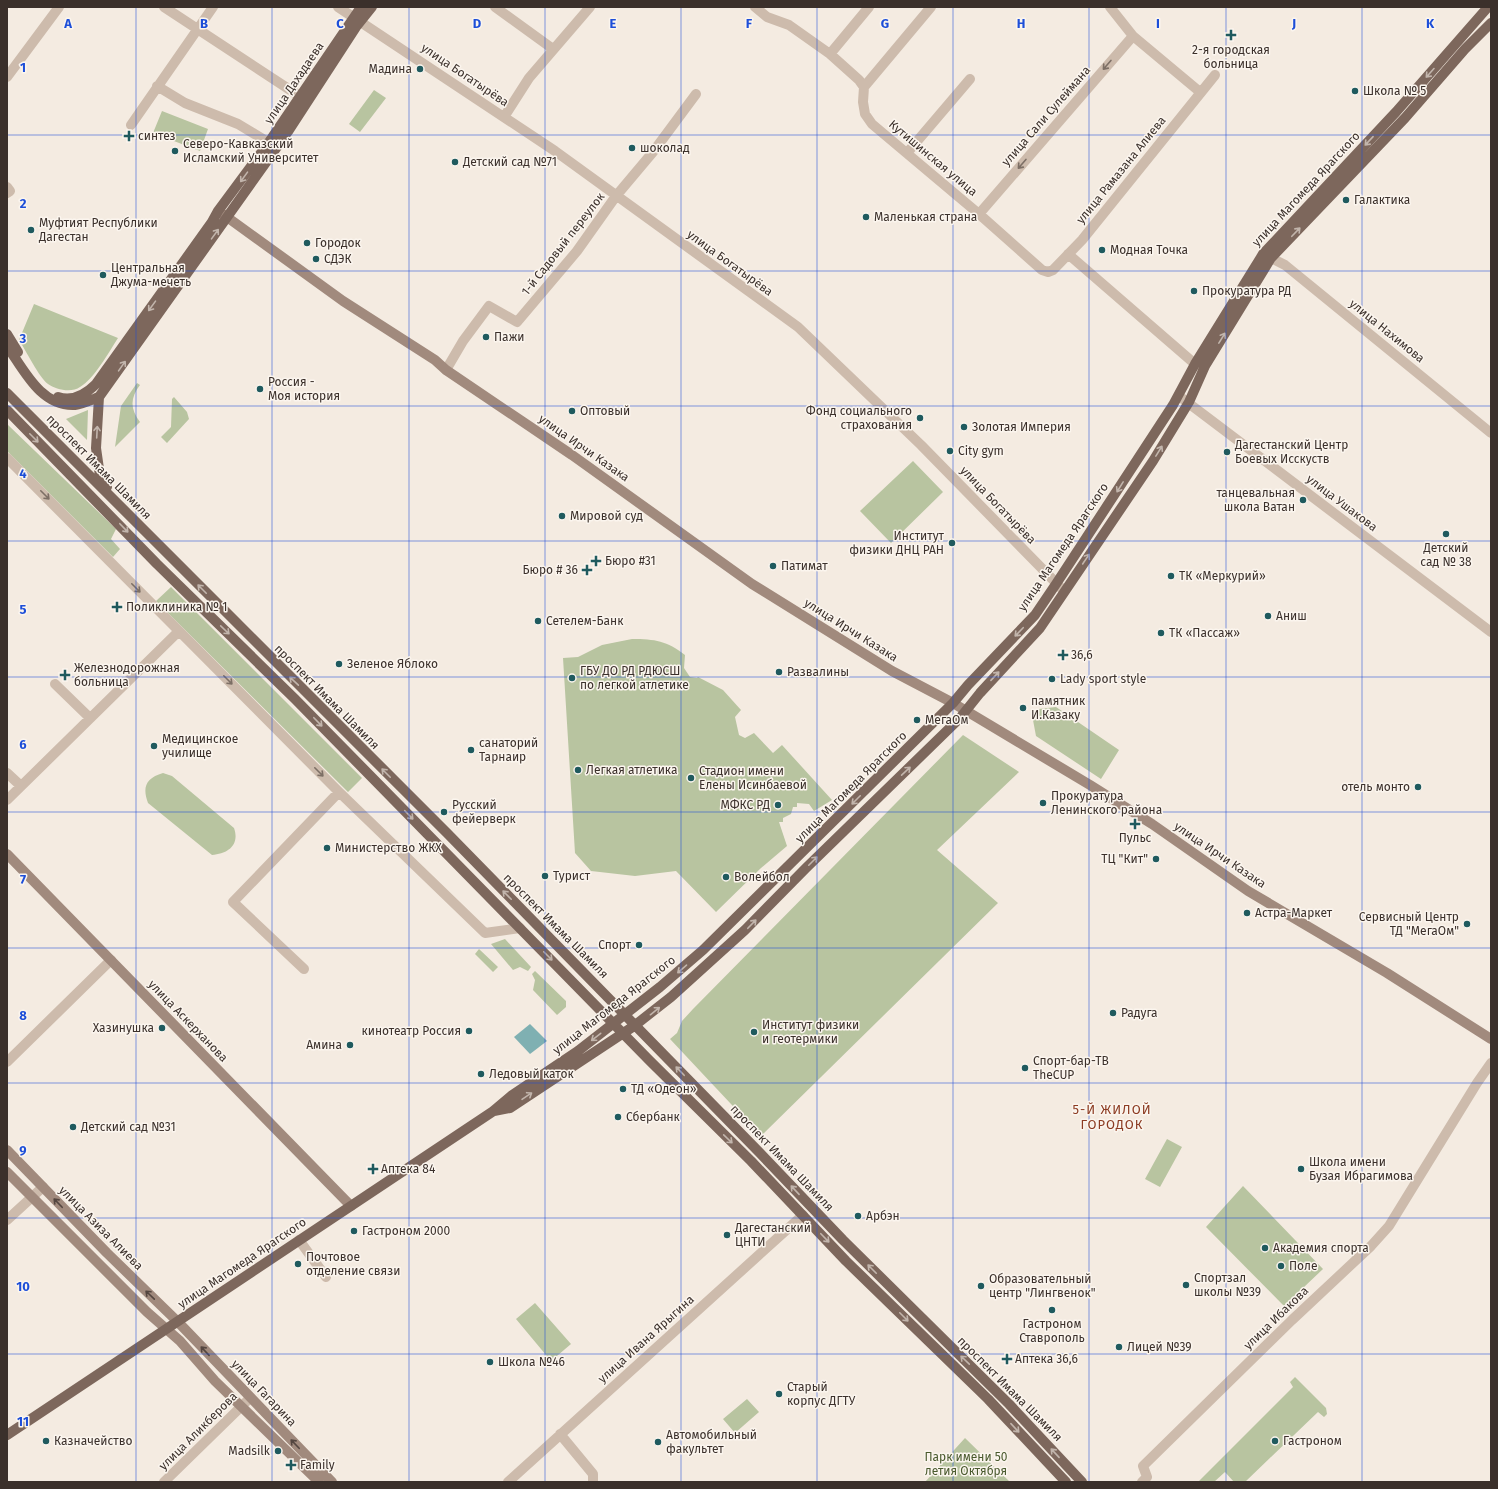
<svg xmlns="http://www.w3.org/2000/svg" width="1498" height="1489" font-family="'Fira Sans',sans-serif">
<style>
.green{fill:#b8c4a0}
.water{fill:#7fb0b2}
.lines{fill:none;stroke-linecap:round;stroke-linejoin:round}
.street{stroke:#cdbbac;stroke-width:10}
.secondary{stroke:#a18a7d;stroke-width:10}
.primary{stroke:#7d675c;stroke-width:10}
.oneway{stroke:#7d6f65}
.oneway2{stroke:#c2b5ac}
.oneway3{stroke:#544640}
.grid{fill:none;stroke:#1d4ed8;stroke-width:1;stroke-opacity:0.55}
.poi-dot{fill:#1f5a5e;stroke:#fbf5ee;stroke-width:1.5}
.labels{text-anchor:middle;stroke-width:3;stroke-linejoin:round;paint-order:stroke}
.poi-label{font-size:12px;fill:#3b302b;stroke:#fbf5ee;text-anchor:start}
.street-label{font-size:12px;fill:#3b302b;stroke:#fbf5ee}
.park-label{font-size:12px;fill:#4a5a2e;stroke:#fbf5ee}
.neighbourhood-label{font-size:13px;letter-spacing:1px;fill:#8c3b22;stroke:#fbf5ee}
.grid-label{font-size:13px;text-anchor:middle;font-weight:bold;fill:#1d4ed8;stroke:#fbf5ee;stroke-width:3;stroke-linejoin:round;paint-order:stroke}
</style>
<rect width="100%" height="100%" fill="#f4ebe1"/>
<path class="green" d="M374,90L386,98L360,132L349,124Z
M162,111L208,129L200,151L153,133Z
M34,304L118,338C109,352 94,379 80,387C72,393 56,390 48,384C40,379 25,349 19,340Z
M137,383L140,385C130,398 130,409 140,422L115,447L121,406Z
M174,397L187,412L189,419L167,443L161,437L171,427L172,399Z
M88,410L87,440L66,419Z
M7,424L116,529L111,539L120,549L113,557L7,451Z
M913,461L943,492L891,543L860,511Z
M171,587L362,778L348,792L156,601Z
M632,639C655,639 667,641 685,655L684,668L690,677L697,678L698,677L723,690L741,710L735,717L739,735L745,738L754,733L773,753L782,745L832,800L814,811L809,804L797,803V807H793L791,814L783,818V822H779L787,846L761,868L716,912L676,871L635,876L591,871L575,853L563,658L578,657L602,645Z
M1056,707L1119,750L1101,779L1036,736L1033,720L1039,709Z
M963,735L1019,772L937,850L998,903L761,1136L670,1039L677,1033L682,1021L693,1009Z
M163,773L172,776L234,828C240,845 228,854 212,855L148,803C142,787 146,778 163,773Z
M505,939L531,967L528,971L520,967L513,970L491,944Z
M479,949L498,967L493,972L475,954Z
M535,971L566,1001V1007L557,1015L533,990L535,980L532,974Z
M1167,1139L1182,1147L1160,1187L1145,1179Z
M1243,1186L1323,1269L1284,1306L1206,1227Z
M535,1303L571,1344L551,1361L516,1319Z
M1295,1377L1326,1408L1327,1414L1324,1417L1318,1412L1245,1482H1234L1225,1472L1214,1482H1198L1293,1387L1290,1382Z
M747,1399L759,1412L735,1433L723,1419Z
M965,1438L1010,1482H925Z"/>
<path class="water" d="M530,1024L547,1041L530,1054L514,1037Z"/>
<g class="lines">
<path class="street" d="M164,7L307,101
M338,7L555,151L798,327L921,445L1064,591
M495,7L553,49
M755,7L767,17L789,25L830,54L859,80L864,87L863,102L865,114L872,124L979,214L1042,270L1048,272L1053,270L1082,240L1215,75
M1110,7L1133,36L1200,92
M830,54L869,7
M7,77L59,7
M157,86L185,103L238,124L276,147
M864,87L931,7
M504,117L529,78L590,7
M131,125L213,7
M907,153L970,79
M7,187L10,191L7,193
M979,214L1133,36
M1068,254L1195,364L1203,366
M1263,254L1285,265L1491,433
M446,370L463,341L489,306L517,322L577,251L616,196L653,152L696,94
M1179,396L1491,632
M7,458L339,792L485,933L520,928
M55,684L90,718
M7,773L21,786
M7,800L179,631
M304,969L233,902L339,792
M7,1062L111,960
M7,1220L43,1187
M299,1240L326,1277
M560,1434L593,1474V1482
M164,1482L250,1398
M508,1482L803,1215
M1142,1482L1147,1477L1143,1466L1292,1320L1371,1246L1389,1226L1477,1083L1491,1063"/>
<path class="secondary" d="M220,212L343,301L435,360L446,370L572,455L752,584L892,671L953,703L1090,785L1152,824L1248,891L1387,973L1491,1039
M7,854L351,1206
M7,1150L107,1253L178,1322L332,1482
M7,1172L147,1312L180,1341L215,1381L319,1482"/>
<path class="primary" d="M7,334L18,352
M7,346C24,370 41,407 75,405C82,404 91,400 99,397L289,130L356,27L372,7
M7,393L447,833L759,1152L843,1240L1009,1404L1082,1482
M58,397C73,402 86,394 96,384L212,222L218,211L269,142L361,7
M99,397L96,448L100,476L107,487
M7,410L157,564L295,699L650,1061L751,1161L846,1261L988,1399L1066,1482
M494,1111L510,1108L634,1026L671,997L745,930L806,868L960,718L980,693L1040,628L1153,461L1189,402L1205,366L1271,258L1405,118L1465,49L1491,23
M7,1435L492,1112L511,1096L578,1051L660,987L703,950L953,703L968,685L1035,615L1056,584L1173,405L1195,364L1263,254L1396,112L1488,7"/>
</g>
<defs><path id="oneway-shaft" d="M-6 0H5M1.5-3L5.5 0L1.5 3" fill="none" stroke-width="1.6" stroke-linecap="round" stroke-linejoin="round"/></defs>
<g class="oneway">
<use href="#oneway-shaft" transform="translate(1107 65) rotate(131)"/>
<use href="#oneway-shaft" transform="translate(1022 164) rotate(131)"/>
<use href="#oneway-shaft" transform="translate(45 495) rotate(45)"/>
<use href="#oneway-shaft" transform="translate(136 588) rotate(45)"/>
<use href="#oneway-shaft" transform="translate(228 680) rotate(45)"/>
<use href="#oneway-shaft" transform="translate(319 772) rotate(45)"/>
</g>
<g class="oneway2">
<use href="#oneway-shaft" transform="translate(1430 73) rotate(132)"/>
<use href="#oneway-shaft" transform="translate(1369 141) rotate(133)"/>
<use href="#oneway-shaft" transform="translate(244 177) rotate(126)"/>
<use href="#oneway-shaft" transform="translate(1296 232) rotate(-46)"/>
<use href="#oneway-shaft" transform="translate(215 234) rotate(-54)"/>
<use href="#oneway-shaft" transform="translate(152 306) rotate(126)"/>
<use href="#oneway-shaft" transform="translate(1222 338) rotate(-58)"/>
<use href="#oneway-shaft" transform="translate(122 366) rotate(-55)"/>
<use href="#oneway-shaft" transform="translate(97 432) rotate(-87)"/>
<use href="#oneway-shaft" transform="translate(34 438) rotate(45)"/>
<use href="#oneway-shaft" transform="translate(1159 451) rotate(-58)"/>
<use href="#oneway-shaft" transform="translate(1120 487) rotate(122)"/>
<use href="#oneway-shaft" transform="translate(124 528) rotate(46)"/>
<use href="#oneway-shaft" transform="translate(1086 559) rotate(-56)"/>
<use href="#oneway-shaft" transform="translate(202 589) rotate(-135)"/>
<use href="#oneway-shaft" transform="translate(225 630) rotate(44)"/>
<use href="#oneway-shaft" transform="translate(1019 632) rotate(134)"/>
<use href="#oneway-shaft" transform="translate(995 676) rotate(-47)"/>
<use href="#oneway-shaft" transform="translate(294 681) rotate(-137)"/>
<use href="#oneway-shaft" transform="translate(318 722) rotate(46)"/>
<use href="#oneway-shaft" transform="translate(906 771) rotate(-43)"/>
<use href="#oneway-shaft" transform="translate(386 773) rotate(-135)"/>
<use href="#oneway-shaft" transform="translate(856 800) rotate(135)"/>
<use href="#oneway-shaft" transform="translate(409 815) rotate(46)"/>
<use href="#oneway-shaft" transform="translate(813 861) rotate(-45)"/>
<use href="#oneway-shaft" transform="translate(507 895) rotate(-135)"/>
<use href="#oneway-shaft" transform="translate(752 924) rotate(-46)"/>
<use href="#oneway-shaft" transform="translate(548 956) rotate(45)"/>
<use href="#oneway-shaft" transform="translate(682 969) rotate(139)"/>
<use href="#oneway-shaft" transform="translate(655 1011) rotate(-39)"/>
<use href="#oneway-shaft" transform="translate(596 1037) rotate(142)"/>
<use href="#oneway-shaft" transform="translate(680 1071) rotate(-134)"/>
<use href="#oneway-shaft" transform="translate(527 1096) rotate(-34)"/>
<use href="#oneway-shaft" transform="translate(728 1139) rotate(44)"/>
<use href="#oneway-shaft" transform="translate(795 1190) rotate(-133)"/>
<use href="#oneway-shaft" transform="translate(825 1238) rotate(46)"/>
<use href="#oneway-shaft" transform="translate(872 1269) rotate(-135)"/>
<use href="#oneway-shaft" transform="translate(904 1317) rotate(45)"/>
<use href="#oneway-shaft" transform="translate(965 1360) rotate(-136)"/>
<use href="#oneway-shaft" transform="translate(1015 1428) rotate(47)"/>
<use href="#oneway-shaft" transform="translate(1055 1453) rotate(-133)"/>
</g>
<g class="oneway3">
<use href="#oneway-shaft" transform="translate(58 1203) rotate(-134)"/>
<use href="#oneway-shaft" transform="translate(150 1295) rotate(-136)"/>
<use href="#oneway-shaft" transform="translate(205 1351) rotate(-133)"/>
<use href="#oneway-shaft" transform="translate(295 1444) rotate(-134)"/>
</g>
<path class="grid" d="M136,7V1482M272,7V1482M409,7V1482M545,7V1482M681,7V1482M817,7V1482M953,7V1482M1089,7V1482M1226,7V1482M1362,7V1482M7,135H1491M7,271H1491M7,406H1491M7,541H1491M7,677H1491M7,812H1491M7,948H1491M7,1083H1491M7,1218H1491M7,1354H1491"/>
<g class="poi-dot">
<path d="M1229 29h4v4h4v4h-4v4h-4v-4h-4v-4h4z"/>
<circle cx="420" cy="69" r="4"/>
<circle cx="1355" cy="91" r="4"/>
<path d="M127 130h4v4h4v4h-4v4h-4v-4h-4v-4h4z"/>
<circle cx="632" cy="148" r="4"/>
<circle cx="175" cy="151" r="4"/>
<circle cx="455" cy="162" r="4"/>
<circle cx="1346" cy="200" r="4"/>
<circle cx="866" cy="217" r="4"/>
<circle cx="31" cy="230" r="4"/>
<circle cx="307" cy="243" r="4"/>
<circle cx="1102" cy="250" r="4"/>
<circle cx="316" cy="259" r="4"/>
<circle cx="103" cy="275" r="4"/>
<circle cx="1194" cy="291" r="4"/>
<circle cx="486" cy="337" r="4"/>
<circle cx="260" cy="389" r="4"/>
<circle cx="572" cy="411" r="4"/>
<circle cx="920" cy="418" r="4"/>
<circle cx="964" cy="427" r="4"/>
<circle cx="950" cy="451" r="4"/>
<circle cx="1227" cy="452" r="4"/>
<circle cx="1303" cy="500" r="4"/>
<circle cx="562" cy="516" r="4"/>
<circle cx="1446" cy="534" r="4"/>
<circle cx="952" cy="543" r="4"/>
<path d="M594 555h4v4h4v4h-4v4h-4v-4h-4v-4h4z"/>
<circle cx="773" cy="566" r="4"/>
<path d="M585 564h4v4h4v4h-4v4h-4v-4h-4v-4h4z"/>
<circle cx="1171" cy="576" r="4"/>
<path d="M115 601h4v4h4v4h-4v4h-4v-4h-4v-4h4z"/>
<circle cx="1268" cy="616" r="4"/>
<circle cx="538" cy="621" r="4"/>
<circle cx="1161" cy="633" r="4"/>
<path d="M1061 649h4v4h4v4h-4v4h-4v-4h-4v-4h4z"/>
<circle cx="339" cy="664" r="4"/>
<circle cx="779" cy="672" r="4"/>
<path d="M63 669h4v4h4v4h-4v4h-4v-4h-4v-4h4z"/>
<circle cx="572" cy="678" r="4"/>
<circle cx="1052" cy="679" r="4"/>
<circle cx="1023" cy="708" r="4"/>
<circle cx="917" cy="720" r="4"/>
<circle cx="154" cy="746" r="4"/>
<circle cx="471" cy="750" r="4"/>
<circle cx="578" cy="770" r="4"/>
<circle cx="691" cy="778" r="4"/>
<circle cx="1418" cy="787" r="4"/>
<circle cx="1043" cy="803" r="4"/>
<circle cx="778" cy="805" r="4"/>
<circle cx="444" cy="812" r="4"/>
<path d="M1133 818h4v4h4v4h-4v4h-4v-4h-4v-4h4z"/>
<circle cx="327" cy="848" r="4"/>
<circle cx="1156" cy="859" r="4"/>
<circle cx="545" cy="876" r="4"/>
<circle cx="726" cy="877" r="4"/>
<circle cx="1247" cy="913" r="4"/>
<circle cx="1467" cy="924" r="4"/>
<circle cx="639" cy="945" r="4"/>
<circle cx="1113" cy="1013" r="4"/>
<circle cx="162" cy="1028" r="4"/>
<circle cx="469" cy="1031" r="4"/>
<circle cx="754" cy="1032" r="4"/>
<circle cx="350" cy="1045" r="4"/>
<circle cx="1025" cy="1068" r="4"/>
<circle cx="481" cy="1074" r="4"/>
<circle cx="623" cy="1089" r="4"/>
<circle cx="618" cy="1117" r="4"/>
<circle cx="73" cy="1127" r="4"/>
<path d="M371 1163h4v4h4v4h-4v4h-4v-4h-4v-4h4z"/>
<circle cx="1301" cy="1169" r="4"/>
<circle cx="858" cy="1216" r="4"/>
<circle cx="354" cy="1231" r="4"/>
<circle cx="727" cy="1235" r="4"/>
<circle cx="1265" cy="1248" r="4"/>
<circle cx="298" cy="1264" r="4"/>
<circle cx="1281" cy="1266" r="4"/>
<circle cx="1186" cy="1285" r="4"/>
<circle cx="981" cy="1286" r="4"/>
<circle cx="1052" cy="1310" r="4"/>
<circle cx="1119" cy="1347" r="4"/>
<path d="M1005 1353h4v4h4v4h-4v4h-4v-4h-4v-4h4z"/>
<circle cx="490" cy="1362" r="4"/>
<circle cx="779" cy="1394" r="4"/>
<circle cx="46" cy="1441" r="4"/>
<circle cx="1275" cy="1441" r="4"/>
<circle cx="658" cy="1442" r="4"/>
<circle cx="278" cy="1451" r="4"/>
<path d="M289 1459h4v4h4v4h-4v4h-4v-4h-4v-4h4z"/>
</g>
<g class="labels">
<g class="poi-label">
<text x="1231" y="54" text-anchor="middle">2-я городская<tspan x="1231" dy="14">больница</tspan></text>
<text x="412" y="73" text-anchor="end">Мадина</text>
<text x="1363" y="95">Школа № 5</text>
<text x="138" y="140">синтез</text>
<text x="183" y="148">Северо-Кавказский<tspan x="183" dy="14">Исламский Университет</tspan></text>
<text x="640" y="152">шоколад</text>
<text x="463" y="166">Детский сад №71</text>
<text x="1354" y="204">Галактика</text>
<text x="874" y="221">Маленькая страна</text>
<text x="39" y="227">Муфтият Республики<tspan x="39" dy="14">Дагестан</tspan></text>
<text x="315" y="247">Городок</text>
<text x="1110" y="254">Модная Точка</text>
<text x="324" y="263">СДЭК</text>
<text x="111" y="272">Центральная<tspan x="111" dy="14">Джума-мечеть</tspan></text>
<text x="1202" y="295">Прокуратура РД</text>
<text x="494" y="341">Пажи</text>
<text x="268" y="386">Россия -<tspan x="268" dy="14">Моя история</tspan></text>
<text x="580" y="415">Оптовый</text>
<text x="912" y="415" text-anchor="end">Фонд социального<tspan x="912" dy="14">страхования</tspan></text>
<text x="972" y="431">Золотая Империя</text>
<text x="1235" y="449">Дагестанский Центр<tspan x="1235" dy="14">Боевых Исскуств</tspan></text>
<text x="958" y="455">City gym</text>
<text x="1295" y="497" text-anchor="end">танцевальная<tspan x="1295" dy="14">школа Ватан</tspan></text>
<text x="570" y="520">Мировой суд</text>
<text x="944" y="540" text-anchor="end">Институт<tspan x="944" dy="14">физики ДНЦ РАН</tspan></text>
<text x="1446" y="552" text-anchor="middle">Детский<tspan x="1446" dy="14">сад № 38</tspan></text>
<text x="605" y="565">Бюро #31</text>
<text x="781" y="570">Патимат</text>
<text x="578" y="574" text-anchor="end">Бюро # 36</text>
<text x="1179" y="580">ТК «Меркурий»</text>
<text x="126" y="611">Поликлиника № 1</text>
<text x="1276" y="620">Аниш</text>
<text x="546" y="625">Сетелем-Банк</text>
<text x="1169" y="637">ТК «Пассаж»</text>
<text x="1071" y="659">36,6</text>
<text x="347" y="668">Зеленое Яблоко</text>
<text x="74" y="672">Железнодорожная<tspan x="74" dy="14">больница</tspan></text>
<text x="580" y="675">ГБУ ДО РД РДЮСШ<tspan x="580" dy="14">по легкой атлетике</tspan></text>
<text x="787" y="676">Развалины</text>
<text x="1060" y="683">Lady sport style</text>
<text x="1031" y="705">памятник<tspan x="1031" dy="14">И.Казаку</tspan></text>
<text x="925" y="724">МегаОм</text>
<text x="162" y="743">Медицинское<tspan x="162" dy="14">училище</tspan></text>
<text x="479" y="747">санаторий<tspan x="479" dy="14">Тарнаир</tspan></text>
<text x="586" y="774">Легкая атлетика</text>
<text x="699" y="775">Стадион имени<tspan x="699" dy="14">Елены Исинбаевой</tspan></text>
<text x="1410" y="791" text-anchor="end">отель монто</text>
<text x="1051" y="800">Прокуратура<tspan x="1051" dy="14">Ленинского района</tspan></text>
<text x="452" y="809">Русский<tspan x="452" dy="14">фейерверк</tspan></text>
<text x="770" y="809" text-anchor="end">МФКС РД</text>
<text x="1135" y="842" text-anchor="middle">Пульс</text>
<text x="335" y="852">Министерство ЖКХ</text>
<text x="1148" y="863" text-anchor="end">ТЦ "Кит"</text>
<text x="553" y="880">Турист</text>
<text x="734" y="881">Волейбол</text>
<text x="1255" y="917">Астра-Маркет</text>
<text x="1459" y="921" text-anchor="end">Сервисный Центр<tspan x="1459" dy="14">ТД "МегаОм"</tspan></text>
<text x="631" y="949" text-anchor="end">Спорт</text>
<text x="1121" y="1017">Радуга</text>
<text x="762" y="1029">Институт физики<tspan x="762" dy="14">и геотермики</tspan></text>
<text x="154" y="1032" text-anchor="end">Хазинушка</text>
<text x="461" y="1035" text-anchor="end">кинотеатр Россия</text>
<text x="342" y="1049" text-anchor="end">Амина</text>
<text x="1033" y="1065">Спорт-бар-ТВ<tspan x="1033" dy="14">TheCUP</tspan></text>
<text x="489" y="1078">Ледовый каток</text>
<text x="631" y="1093">ТД «Одеон»</text>
<text x="626" y="1121">Сбербанк</text>
<text x="81" y="1131">Детский сад №31</text>
<text x="1309" y="1166">Школа имени<tspan x="1309" dy="14">Бузая Ибрагимова</tspan></text>
<text x="381" y="1173">Аптека 84</text>
<text x="866" y="1220">Арбэн</text>
<text x="735" y="1232">Дагестанский<tspan x="735" dy="14">ЦНТИ</tspan></text>
<text x="362" y="1235">Гастроном 2000</text>
<text x="1273" y="1252">Академия спорта</text>
<text x="306" y="1261">Почтовое<tspan x="306" dy="14">отделение связи</tspan></text>
<text x="1289" y="1270">Поле</text>
<text x="1194" y="1282">Спортзал<tspan x="1194" dy="14">школы №39</tspan></text>
<text x="989" y="1283">Образовательный<tspan x="989" dy="14">центр "Лингвенок"</tspan></text>
<text x="1052" y="1328" text-anchor="middle">Гастроном<tspan x="1052" dy="14">Ставрополь</tspan></text>
<text x="1127" y="1351">Лицей №39</text>
<text x="1015" y="1363">Аптека 36,6</text>
<text x="498" y="1366">Школа №46</text>
<text x="787" y="1391">Старый<tspan x="787" dy="14">корпус ДГТУ</tspan></text>
<text x="666" y="1439">Автомобильный<tspan x="666" dy="14">факультет</tspan></text>
<text x="54" y="1445">Казначейство</text>
<text x="1283" y="1445">Гастроном</text>
<text x="270" y="1455" text-anchor="end">Madsilk</text>
<text x="300" y="1469">Family</text>
</g>
<g class="street-label">
<text transform="translate(465 75) rotate(34)" y="4">улица Богатырёва</text>
<text transform="translate(294 83) rotate(-56)" y="4">улица Дахадаева</text>
<text transform="translate(1046 116) rotate(-49)" y="4">улица Сали Сулеймана</text>
<text transform="translate(933 158) rotate(40)" y="4">Кутишинская улица</text>
<text transform="translate(1121 170) rotate(-51)" y="4">улица Рамазана Алиева</text>
<text transform="translate(1306 189) rotate(-47)" y="4">улица Магомеда Ярагского</text>
<text transform="translate(563 244) rotate(-52)" y="4">1-й Садовый переулок</text>
<text transform="translate(730 263) rotate(36)" y="4">улица Богатырёва</text>
<text transform="translate(1387 331) rotate(39)" y="4">улица Нахимова</text>
<text transform="translate(584 448) rotate(35)" y="4">улица Ирчи Казака</text>
<text transform="translate(99 467) rotate(45)" y="4">проспект Имама Шамиля</text>
<text transform="translate(1342 503) rotate(37)" y="4">улица Ушакова</text>
<text transform="translate(998 505) rotate(46)" y="4">улица Богатырёва</text>
<text transform="translate(1063 547) rotate(-56)" y="4">улица Магомеда Ярагского</text>
<text transform="translate(851 630) rotate(32)" y="4">улица Ирчи Казака</text>
<text transform="translate(327 697) rotate(45)" y="4">проспект Имама Шамиля</text>
<text transform="translate(851 787) rotate(-45)" y="4">улица Магомеда Ярагского</text>
<text transform="translate(1220 855) rotate(34)" y="4">улица Ирчи Казака</text>
<text transform="translate(556 926) rotate(45)" y="4">проспект Имама Шамиля</text>
<text transform="translate(614 1005) rotate(-38)" y="4">улица Магомеда Ярагского</text>
<text transform="translate(188 1021) rotate(46)" y="4">улица Аскерханова</text>
<text transform="translate(782 1158) rotate(46)" y="4">проспект Имама Шамиля</text>
<text transform="translate(101 1228) rotate(45)" y="4">улица Азиза Алиева</text>
<text transform="translate(242 1263) rotate(-34)" y="4">улица Магомеда Ярагского</text>
<text transform="translate(1276 1318) rotate(-44)" y="4">улица Ибакова</text>
<text transform="translate(646 1339) rotate(-42)" y="4">улица Ивана Ярыгина</text>
<text transform="translate(1010 1389) rotate(45)" y="4">проспект Имама Шамиля</text>
<text transform="translate(264 1393) rotate(46)" y="4">улица Гагарина</text>
<text transform="translate(198 1431) rotate(-45)" y="4">улица Аликберова</text>
</g>
<g class="park-label">
<text x="966" y="1461">Парк имени 50<tspan x="966" dy="14">летия Октября</tspan></text>
</g>
<g class="neighbourhood-label">
<text x="1112" y="1114">5-Й ЖИЛОЙ<tspan x="1112" dy="15">ГОРОДОК</tspan></text>
</g>
</g>
<g class="grid-label">
<text x="68" y="28">A</text>
<text x="204" y="28">B</text>
<text x="340" y="28">C</text>
<text x="477" y="28">D</text>
<text x="613" y="28">E</text>
<text x="749" y="28">F</text>
<text x="885" y="28">G</text>
<text x="1021" y="28">H</text>
<text x="1158" y="28">I</text>
<text x="1294" y="28">J</text>
<text x="1430" y="28">K</text>
<text x="23" y="72">1</text>
<text x="23" y="208">2</text>
<text x="23" y="343">3</text>
<text x="23" y="478">4</text>
<text x="23" y="614">5</text>
<text x="23" y="749">6</text>
<text x="23" y="884">7</text>
<text x="23" y="1020">8</text>
<text x="23" y="1155">9</text>
<text x="23" y="1291">10</text>
<text x="23" y="1426">11</text>
</g>
<rect width="1498" height="1489" fill="none" stroke="#3b302b" stroke-width="16"/>
</svg>
